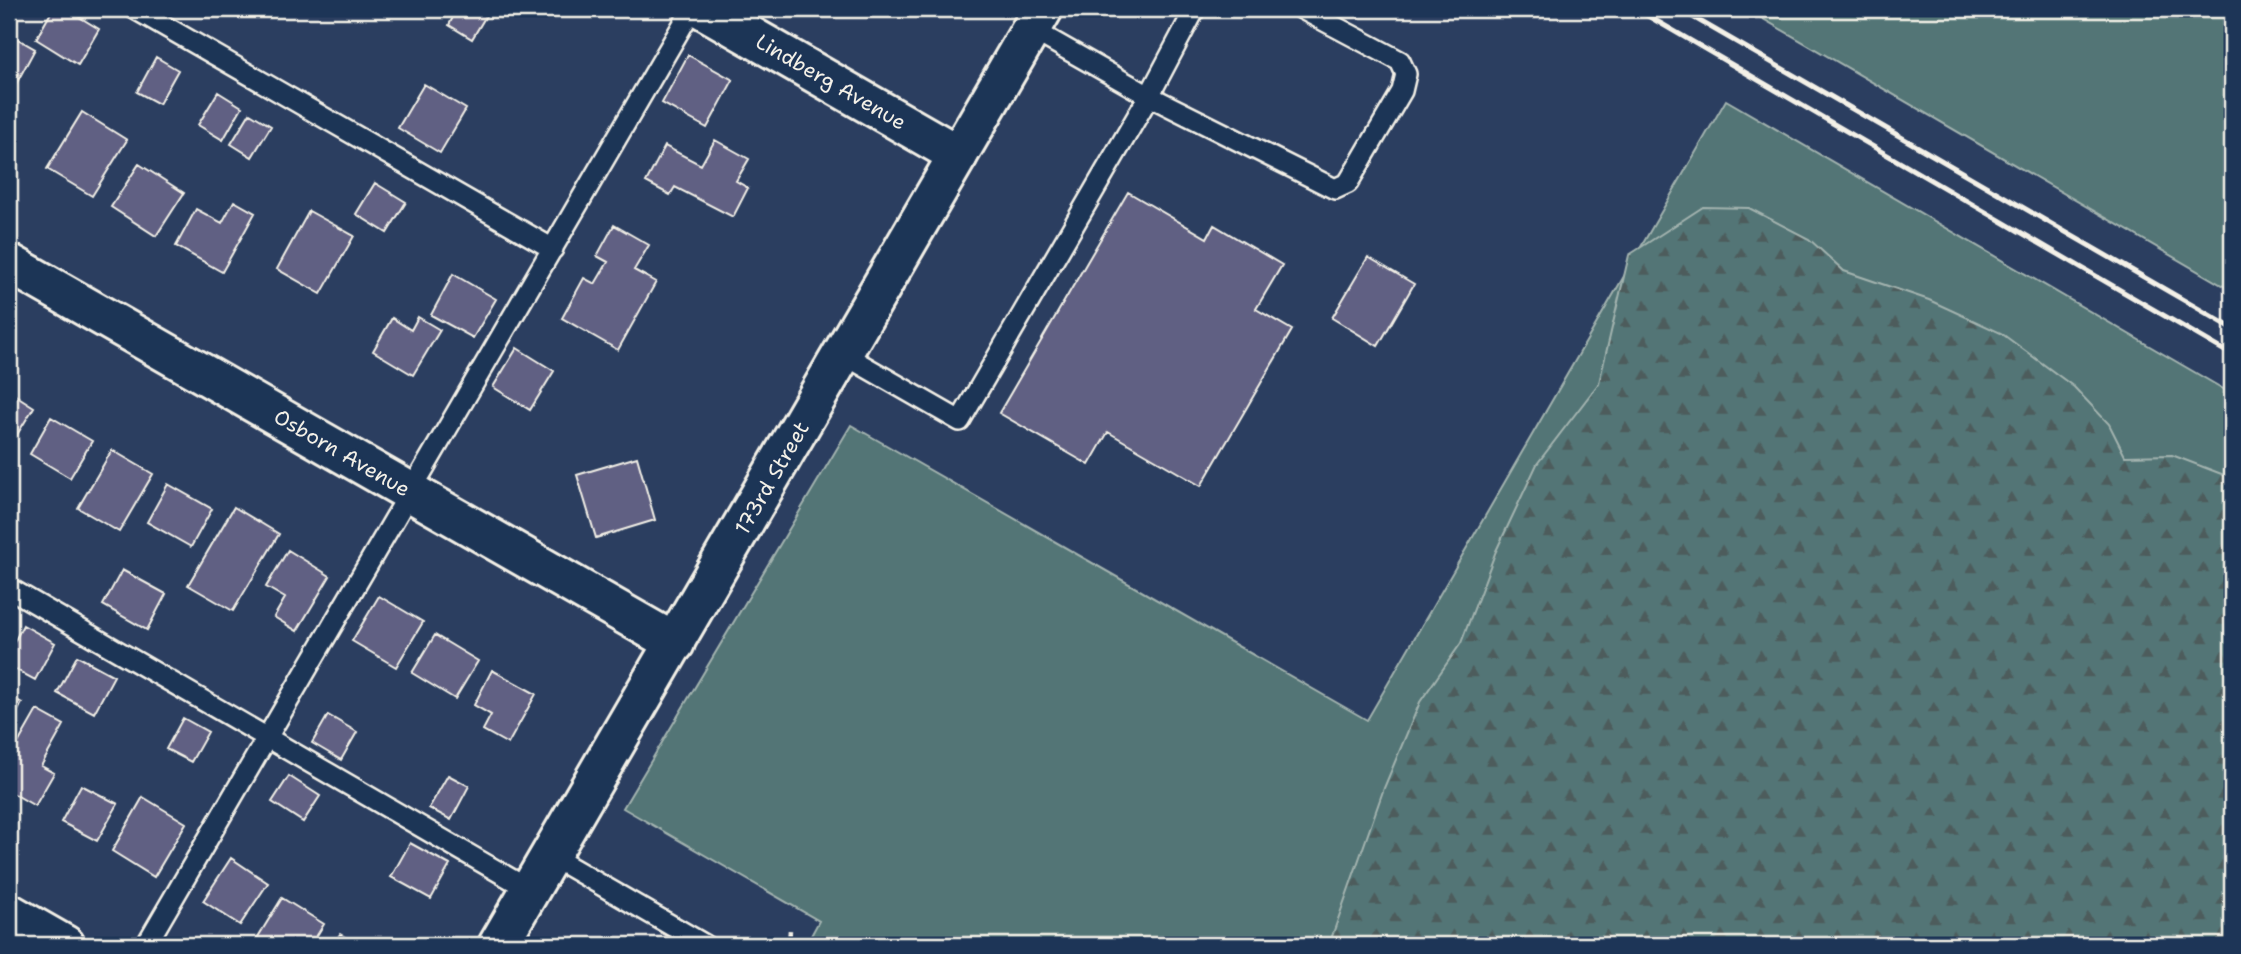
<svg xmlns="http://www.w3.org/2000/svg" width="2241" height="954" font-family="'Shantell Sans',sans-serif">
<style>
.grass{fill:#527576;stroke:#a3b3af;stroke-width:2}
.forest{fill:url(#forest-firs);stroke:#a3b3af;stroke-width:2}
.building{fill:#616183;stroke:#f4f1e8;stroke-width:2}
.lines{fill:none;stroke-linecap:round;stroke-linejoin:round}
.service-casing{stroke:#f4f1e8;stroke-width:24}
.minor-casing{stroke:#f4f1e8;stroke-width:44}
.tertiary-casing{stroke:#f4f1e8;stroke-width:44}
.path{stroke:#f4f1e8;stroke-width:4.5;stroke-dasharray:5 5;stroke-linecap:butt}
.service{stroke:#1d3557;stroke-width:19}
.minor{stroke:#1d3557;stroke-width:38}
.tertiary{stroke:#1d3557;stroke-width:38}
.rail{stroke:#f4f1e8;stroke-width:5}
.labels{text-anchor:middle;stroke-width:5;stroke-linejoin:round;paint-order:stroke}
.street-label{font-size:21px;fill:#f4f1e8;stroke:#1d3557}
</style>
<defs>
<pattern id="forest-firs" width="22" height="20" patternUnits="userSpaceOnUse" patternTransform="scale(1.75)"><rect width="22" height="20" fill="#527576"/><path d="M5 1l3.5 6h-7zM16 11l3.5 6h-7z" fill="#4d5c5c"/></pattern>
</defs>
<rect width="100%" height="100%" fill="#2b3e60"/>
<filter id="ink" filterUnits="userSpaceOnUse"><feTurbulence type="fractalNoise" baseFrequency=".0143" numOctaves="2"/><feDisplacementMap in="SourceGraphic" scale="14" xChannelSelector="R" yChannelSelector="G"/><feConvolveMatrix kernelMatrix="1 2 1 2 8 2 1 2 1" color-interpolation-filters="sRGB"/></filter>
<g filter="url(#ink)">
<path class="grass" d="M1746,9H2232V291Z
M1726,100L2232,394V945H806L819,921L623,808L851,425L1367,720Z"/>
<path class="forest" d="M1703,207L1749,208L1809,239L1844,271L1929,300L2001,333L2074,387L2109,424L2125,456L2172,455L2232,478V945H1329L1384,788L1420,702L1461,643L1496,551L1537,464L1599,383L1629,255Z"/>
<path class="building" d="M53,9H66L99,29L78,65L36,39Z
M438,9H490L472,39L449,25L453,17Z
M9,34L35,49L9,97Z
M688,55L733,80L707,128L662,103Z
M156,57L178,70L159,104L137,92Z
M424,84L466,109L440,153L398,128Z
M218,92L242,107L223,140L198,125Z
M82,112L127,140L92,196L47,169Z
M250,113L271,126L252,157L231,144Z
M715,140L749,159L736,181L748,188L733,217L675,187L670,195L646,182L665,146L701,165Z
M139,164L184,193L156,236L111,207Z
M375,183L406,202L387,233L356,214Z
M1128,192L1207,238L1214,225L1282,265L1256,309L1292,330L1201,486L1108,432L1089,465L999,413Z
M234,201L255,213L222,272L176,246L196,209L222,223Z
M309,211L354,236L321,294L277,269Z
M614,225L649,245L634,270L656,282L618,350L562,318L584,278L595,284L608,262L597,256Z
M1368,257L1414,284L1378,346L1332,318Z
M453,274L496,299L473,338L431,315Z
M418,317L440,330L413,375L373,351L392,318L411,330Z
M517,348L554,371L530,410L493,387Z
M9,391L34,407L10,446L9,445Z
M51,417L92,441L70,478L30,454Z
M112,450L153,474L119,532L78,508Z
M637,457L655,520L596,538L577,475Z
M168,484L212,509L191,547L147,522Z
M234,507L279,534L233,611L188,585Z
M288,550L330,576L297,631L274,617L285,598L266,587Z
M122,570L166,594L147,630L103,605Z
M379,596L423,622L396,667L352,641Z
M23,625L55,643L35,680L9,666V652Z
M435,635L478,661L455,699L412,673Z
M77,656L114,676L94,713L57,693Z
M492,670L536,694L508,744L483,730L491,715L474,705Z
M9,696L22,703L9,728Z
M37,710L64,725L41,766L54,773L35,806L9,791V759Z
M328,715L357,732L341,760L312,743Z
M183,718L208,732L191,762L166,749Z
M448,775L469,786L451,820L429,808Z
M289,776L320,796L303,822L272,802Z
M81,785L118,804L97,841L61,822Z
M143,797L186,823L154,877L112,851Z
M410,843L450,865L431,899L391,877Z
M231,858L268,883L240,925L203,901Z
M282,898L324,924L311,945H253Z
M340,934L359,945H333Z"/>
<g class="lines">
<g class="service-casing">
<path id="service" d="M135,9L553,249
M1195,9L1149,96L1335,189L1348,183L1402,91L1406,74L1400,61L1302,9
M843,354L960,421L1149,96L1031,29
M9,588L530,890
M551,856L705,945
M146,945L692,9"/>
</g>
<g class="minor-casing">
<path id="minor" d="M703,9L958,155
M9,263L675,643
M9,913L65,945"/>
</g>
<g class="tertiary-casing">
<path id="tertiary" d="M498,945L1043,9"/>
</g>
<path class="path" d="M789,945L790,929"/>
<use href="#service" class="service"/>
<use href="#minor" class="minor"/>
<use href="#tertiary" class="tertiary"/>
<path class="rail" d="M1636,9L2232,355
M1679,9L2232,328"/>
</g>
</g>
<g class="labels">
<g class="street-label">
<text transform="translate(831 82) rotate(30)" y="7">Lindberg Avenue</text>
<text transform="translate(342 453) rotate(30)" y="7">Osborn Avenue</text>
<text transform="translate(772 478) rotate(-60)" y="7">173rd Street</text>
</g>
</g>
<rect width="2241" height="954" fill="none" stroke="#1d3557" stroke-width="35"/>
<rect x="18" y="18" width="2206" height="919" fill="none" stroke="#f4f1e8" stroke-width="2.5" filter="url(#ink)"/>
</svg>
